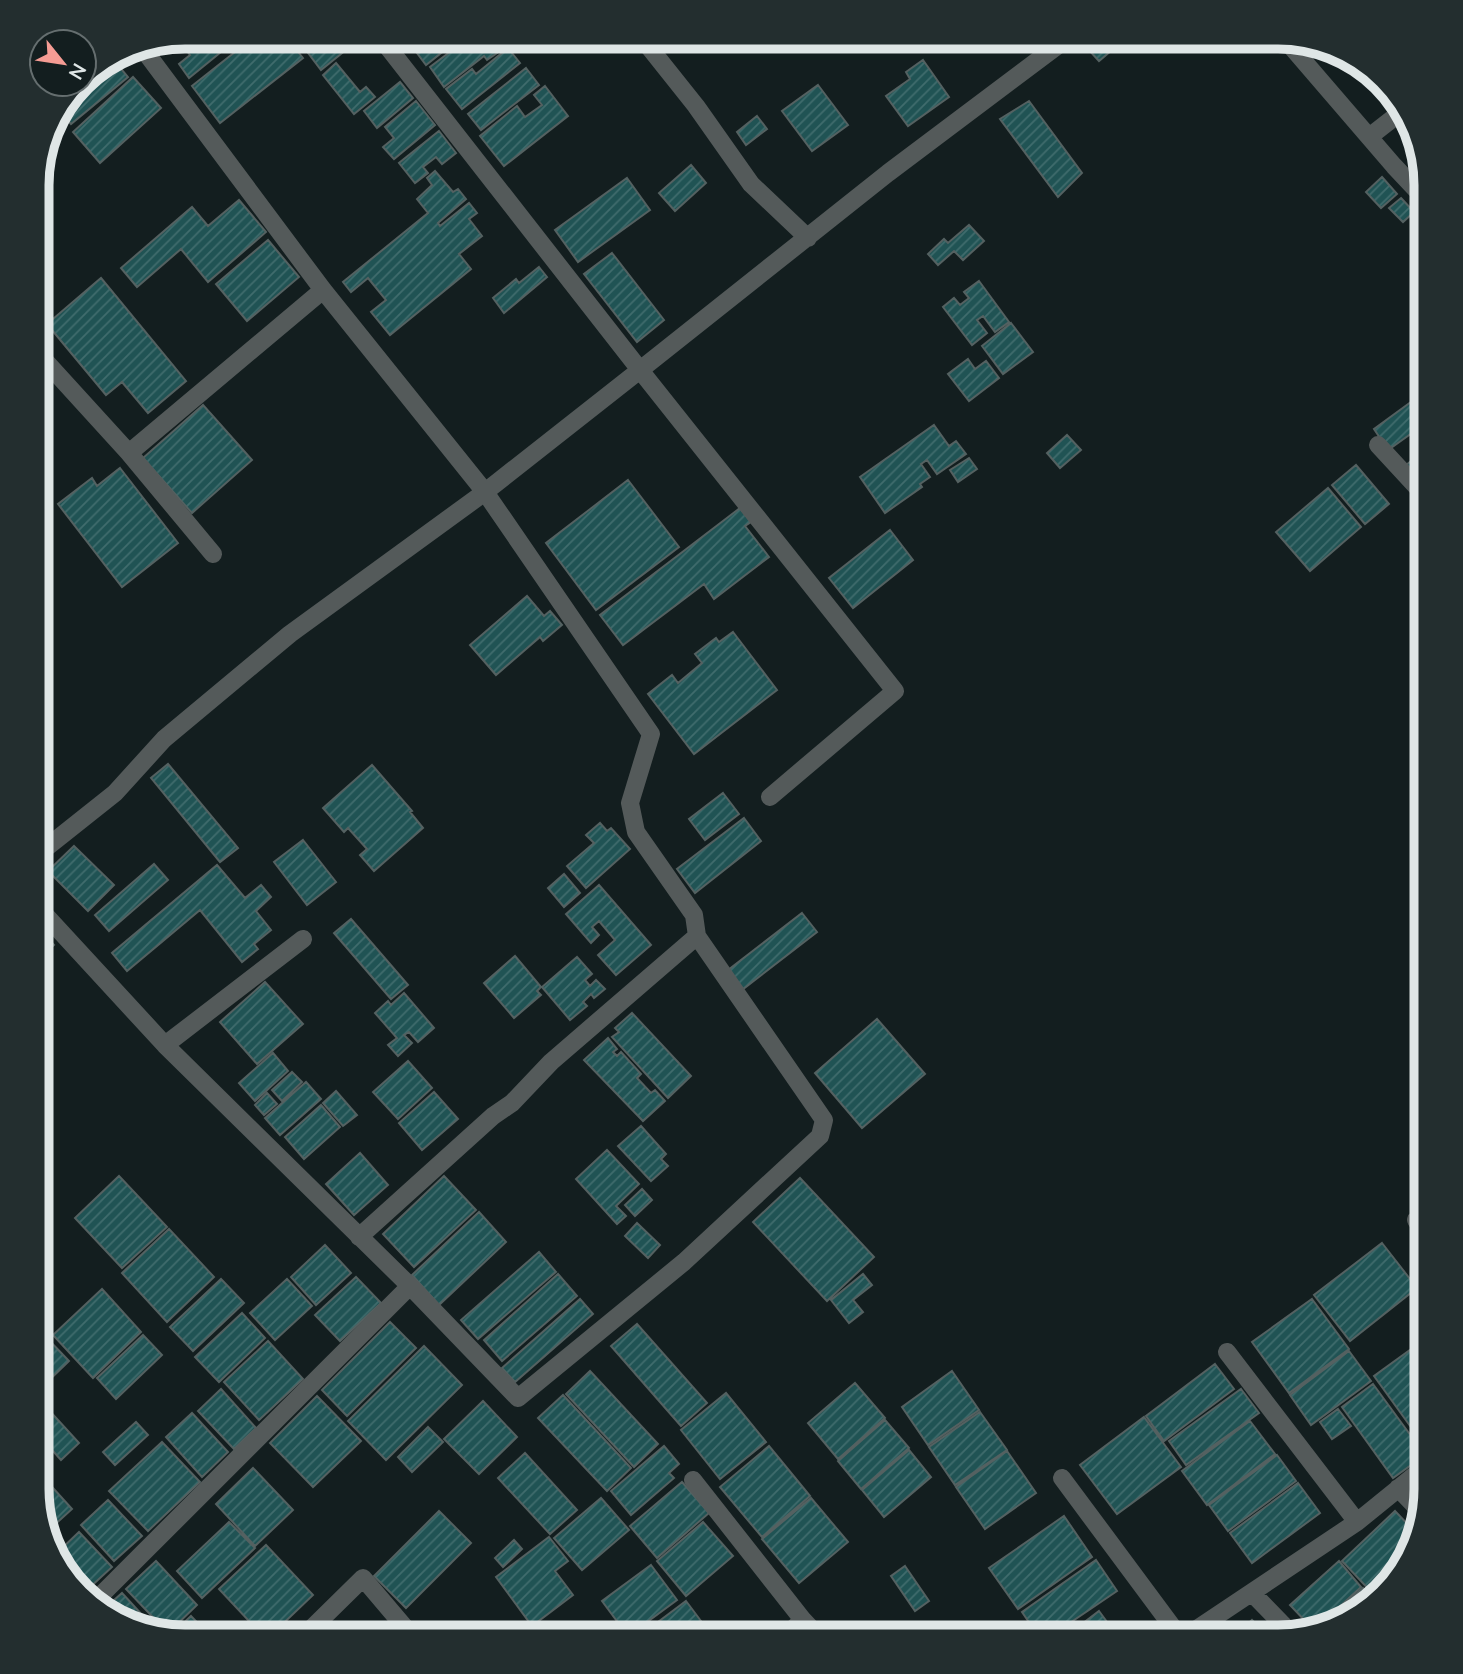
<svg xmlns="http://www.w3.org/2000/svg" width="1463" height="1674" font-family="Lato,sans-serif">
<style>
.building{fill:url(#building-hatch);stroke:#546161;stroke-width:2}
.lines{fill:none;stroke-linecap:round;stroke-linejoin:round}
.minor{stroke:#545a5a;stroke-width:18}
.rim{fill:none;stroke:#dfe6e6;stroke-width:9}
</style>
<defs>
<pattern id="building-hatch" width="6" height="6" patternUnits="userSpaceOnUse" patternTransform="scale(1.75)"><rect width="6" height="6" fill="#205354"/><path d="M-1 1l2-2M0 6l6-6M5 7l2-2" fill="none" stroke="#406c6d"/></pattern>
</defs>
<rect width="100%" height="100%" fill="#131e1f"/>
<path class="building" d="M186,37H236L237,39L189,78L179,64L190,55L178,40Z
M254,37H277L284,48L291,43L303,58L220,123L192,86Z
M296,37H362L321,70Z
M405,37H451L455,42L426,65Z
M459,37H489L500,51L487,60L484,56L444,87L430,67L463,42Z
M1101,37H1111L1118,45L1099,61L1088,49Z
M508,48L520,63L462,109L446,89L472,69L476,74Z
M112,58L128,77L71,124L59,110L79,84H84V78L87,74Z
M923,60L949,97L908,126L886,96L910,79L906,72Z
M336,63L360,92L366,87L375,97L354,114L323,75Z
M526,68L539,85L481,130L468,114Z
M133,77L161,108L100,163L73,132Z
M400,82L413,98L377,128L364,111Z
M818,85L848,125L812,151L782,111Z
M545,86L568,116L504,166L480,136L517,106L525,117L542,105L534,95Z
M416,101L435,125L394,159L383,147L394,138L385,127Z
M1029,101L1082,173L1058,197L1000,119Z
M757,116L767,129L746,145L737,132Z
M439,131L456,153L442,164L436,157L423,167L428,173L415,183L399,163Z
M691,165L706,183L675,211L659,193Z
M435,171L453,192L458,189L466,199L438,223L440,226L469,203L477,213L469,219L482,236L459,254L471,269L390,335L371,312L386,300L368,278L351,292L343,282L428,213L417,199L432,185L427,178Z
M1382,177L1397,194L1381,208L1366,192Z
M627,178L650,210L578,262L555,230Z
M1401,198L1414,212L1403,222L1389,208Z
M239,200L266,232L208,282L181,249L137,287L121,268L192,207L208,226Z
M969,225L984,241L963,260L954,251L938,265L928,254L944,239L948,243Z
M268,240L299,277L247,321L216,284Z
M612,253L664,320L637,342L584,274Z
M539,267L547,277L504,313L493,298L516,279L519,283Z
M101,278L186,381L148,413L122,382L106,395L47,324Z
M979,281L1009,322L995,332L983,316L977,320L987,333L972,345L943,307L954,298L960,305L969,298L964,292Z
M1011,323L1033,352L1003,374L982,346Z
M968,359L975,369L986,361L999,378L969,401L948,374Z
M1426,391V423L1388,450L1374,429Z
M203,405L252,460L192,513L143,458Z
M934,425L949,446L956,441L966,454L937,474L927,460L921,464L930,477L920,484L922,487L885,513L860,477Z
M1067,435L1081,450L1060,468L1047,453Z
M1426,449V480L1415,489L1400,470Z
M969,458L977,469L958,482L950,470Z
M1356,465L1389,504L1365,524L1332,485Z
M120,468L178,543L122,587L58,504L92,478L97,486Z
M628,480L679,547L596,610L546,543Z
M1328,488L1361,527L1310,571L1276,532Z
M740,508L751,522L745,526L769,557L714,599L704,584L623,645L600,615Z
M890,530L913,560L853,608L829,578Z
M527,596L544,616L550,611L562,625L543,641L540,637L496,675L470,645Z
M733,632L777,690L694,754L648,694L672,675L678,683L702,663L695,654L716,638L719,642Z
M168,764L238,848L220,862L151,778Z
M372,765L412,811L410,812L423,828L374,871L360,855L367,849L348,828L344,832L323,808Z
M723,793L739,814L705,840L689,819Z
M744,818L761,841L695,893L677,869Z
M600,823L607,831L611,828L630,849L586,888L567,866L594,843L586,835Z
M303,840L336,882L307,905L274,862Z
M74,846L114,885L88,911L48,871Z
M154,864L168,880L109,931L95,915Z
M217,865L245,898L261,885L271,897L256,911L271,930L254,944L258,949L242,962L200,910L127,971L112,953Z
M564,874L580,893L564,907L548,888Z
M599,885L651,945L616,975L598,955L615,940L599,921L592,927L599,935L591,943L566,914Z
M802,913L817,932L738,993L723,974Z
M351,919L408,985L391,999L334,933Z
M37,926L54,945L37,960Z
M515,956L541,987L537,991L541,995L514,1018L484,983Z
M577,957L592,974L585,980L590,986L596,980L605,989L594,998L591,994L583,1002L587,1006L570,1020L542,987Z
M265,982L303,1024L257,1064L220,1022Z
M404,993L434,1028L418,1042L409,1032L404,1035L412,1043L398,1056L388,1045L397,1038L375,1013L388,1001L391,1005Z
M632,1013L691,1076L668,1098L612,1037L619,1032L615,1028Z
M877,1019L925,1074L862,1128L815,1073Z
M608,1038L617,1049L613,1052L617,1056L621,1052L641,1074L637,1078L651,1093L655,1090L665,1101L643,1121L584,1060Z
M273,1053L288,1071L255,1101L239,1083Z
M408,1061L432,1088L398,1119L373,1092Z
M292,1072L302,1082L282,1101L272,1090Z
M306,1082L321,1099L280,1135L265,1118Z
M336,1091L357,1115L343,1126L323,1103Z
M434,1092L458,1119L422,1150L399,1123Z
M267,1093L277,1104L264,1115L255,1105Z
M321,1105L340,1127L304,1159L285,1137Z
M641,1126L666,1154L661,1159L668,1166L651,1181L618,1146Z
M607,1150L639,1184L616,1206L626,1216L617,1224L576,1179Z
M360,1153L388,1185L354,1215L326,1184Z
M37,1174L51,1189L37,1202Z
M119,1176L167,1227L122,1268L75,1218Z
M444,1176L476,1210L414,1267L383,1234Z
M800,1178L874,1257L827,1301L753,1222Z
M642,1189L652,1200L635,1216L625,1205Z
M479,1212L506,1242L439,1305L412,1275Z
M637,1223L660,1245L648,1258L625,1236Z
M169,1229L214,1277L167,1322L122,1273Z
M1382,1243L1417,1288L1350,1341L1314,1295Z
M325,1245L351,1273L316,1305L291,1277Z
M539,1252L556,1272L478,1339L461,1320Z
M558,1274L577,1296L502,1361L484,1340Z
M863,1274L872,1285L853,1300L863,1312L849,1323L831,1300Z
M356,1277L381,1303L340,1341L315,1315Z
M221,1279L244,1303L193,1351L170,1327Z
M287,1279L312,1306L275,1340L250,1313Z
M102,1289L141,1332L93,1378L53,1335Z
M580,1299L593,1314L515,1382L502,1368Z
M1312,1299L1349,1349L1289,1393L1252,1342Z
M242,1313L265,1338L219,1382L195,1357Z
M390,1322L416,1348L347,1416L322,1390Z
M637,1324L707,1403L681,1426L611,1346Z
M143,1335L162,1355L116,1399L97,1378Z
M45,1336L69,1361L40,1389L37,1386V1344Z
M1426,1339V1365L1414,1348Z
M268,1341L303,1379L259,1420L224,1382Z
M424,1346L462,1385L386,1460L348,1421Z
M1410,1350L1426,1372V1448L1374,1376Z
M1349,1351L1371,1381L1311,1425L1290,1395Z
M1215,1364L1234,1389L1164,1441L1146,1416Z
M590,1371L658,1444L634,1467L566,1394Z
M952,1371L979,1410L928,1445L902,1407Z
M855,1383L885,1418L838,1459L808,1423Z
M1373,1384L1425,1455L1393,1478L1342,1407Z
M221,1389L256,1428L234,1449L198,1411Z
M1241,1389L1259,1413L1186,1465L1169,1441Z
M726,1393L766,1442L720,1479L681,1430Z
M563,1395L631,1468L607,1491L538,1418Z
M317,1396L361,1441L313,1487L270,1443Z
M483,1401L517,1437L479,1474L444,1439Z
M47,1408L79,1443L61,1460L37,1433V1417Z
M1338,1409L1351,1426L1332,1439L1320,1422Z
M980,1412L1007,1450L955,1485L929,1447Z
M192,1413L228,1452L202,1477L166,1437Z
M1144,1417L1181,1467L1117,1514L1080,1465Z
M885,1420L909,1448L861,1489L838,1461Z
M1250,1421L1275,1454L1207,1505L1182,1471Z
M136,1422L148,1435L115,1465L103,1452Z
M428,1427L443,1442L412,1472L398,1457Z
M162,1442L200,1482L148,1531L109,1491Z
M664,1446L679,1464L669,1473L674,1478L631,1515L611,1491Z
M769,1446L810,1496L762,1537L720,1487Z
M909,1450L931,1477L884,1517L862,1490Z
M1007,1451L1036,1493L985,1529L956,1487Z
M525,1453L577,1510L550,1534L498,1478Z
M1277,1455L1296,1481L1228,1531L1209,1505Z
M253,1468L293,1510L255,1546L216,1504Z
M37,1470L51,1485L39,1496L37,1489Z
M682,1482L709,1513L657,1558L630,1526Z
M1298,1483L1320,1513L1252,1563L1230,1533Z
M53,1488L72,1509L50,1529L40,1499Z
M601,1498L629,1530L582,1570L554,1538Z
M811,1498L848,1542L799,1583L762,1539Z
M108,1500L142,1536L114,1561L81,1525Z
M439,1511L471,1543L406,1608L374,1576Z
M1395,1511L1416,1533L1411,1555L1376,1597L1342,1561Z
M1064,1516L1092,1557L1018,1609L989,1568Z
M229,1522L255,1548L202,1598L177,1571Z
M703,1522L733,1556L686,1596L657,1561Z
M79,1532L112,1567L88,1589L61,1561L58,1552Z
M549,1537L568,1561L555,1571L573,1595L532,1626L496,1577Z
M514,1540L522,1549L503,1567L495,1558Z
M266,1545L313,1595L269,1637H264L219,1589Z
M1096,1560L1117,1591L1049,1637H1039L1022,1612Z
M156,1561L197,1605L168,1633L126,1589Z
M1339,1561L1361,1587L1323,1622L1310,1626L1290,1605Z
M651,1565L677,1600L628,1636L602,1601Z
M905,1566L929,1601L915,1611L891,1576Z
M1363,1588L1374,1600L1368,1607L1328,1620Z
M122,1593L157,1631L119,1622L104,1609Z
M686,1601L710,1633L705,1637H638Z
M1099,1611L1118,1637H1067L1066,1636Z
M191,1616L211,1637H185L172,1634Z
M1252,1620L1269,1637H1234Z"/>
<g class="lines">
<path class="minor" d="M641,37L696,106L751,184L808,238
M1283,37L1394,166L1426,200
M141,46L323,290L485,492L651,734L630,803L636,832L694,915L697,936L551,1062L512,1103L493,1116L359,1237
M1369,137L1401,112
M37,352L129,453L323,290
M1378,445L1426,497
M129,453L213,554
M770,797L895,691L640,370L888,173L1069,37
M37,855L115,793L164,739L290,634L485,492L640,370L380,37
M37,906L165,1045L410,1286L518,1398L684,1262L820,1136L824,1120L697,936
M165,1045L303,939
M1416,1220L1426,1236
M1227,1352L1357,1522
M1062,1478L1180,1637
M693,1480L803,1620L784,1637
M1398,1488L1421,1512
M1253,1594L1291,1633
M95,1601L410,1286
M803,1620L819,1637
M303,1637L363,1578L413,1637
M1185,1637L1357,1522L1426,1466"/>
</g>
<path d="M0 0H1463V1674H0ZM185 49H1278A136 136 0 0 1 1414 185V1489A136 136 0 0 1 1278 1625H185A136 136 0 0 1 49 1489V185A136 136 0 0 1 185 49Z" fill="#232e2f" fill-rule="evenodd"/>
<path class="rim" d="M185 49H1278A136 136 0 0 1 1414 185V1489A136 136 0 0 1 1278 1625H185A136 136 0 0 1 49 1489V185A136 136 0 0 1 185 49Z"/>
<g transform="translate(63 63) rotate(120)"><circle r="33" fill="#131e1f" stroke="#656e6f" stroke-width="2"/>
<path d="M0-5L12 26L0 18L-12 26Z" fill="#f59c94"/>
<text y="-10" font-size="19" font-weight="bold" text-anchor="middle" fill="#dfe6e6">N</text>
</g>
</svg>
